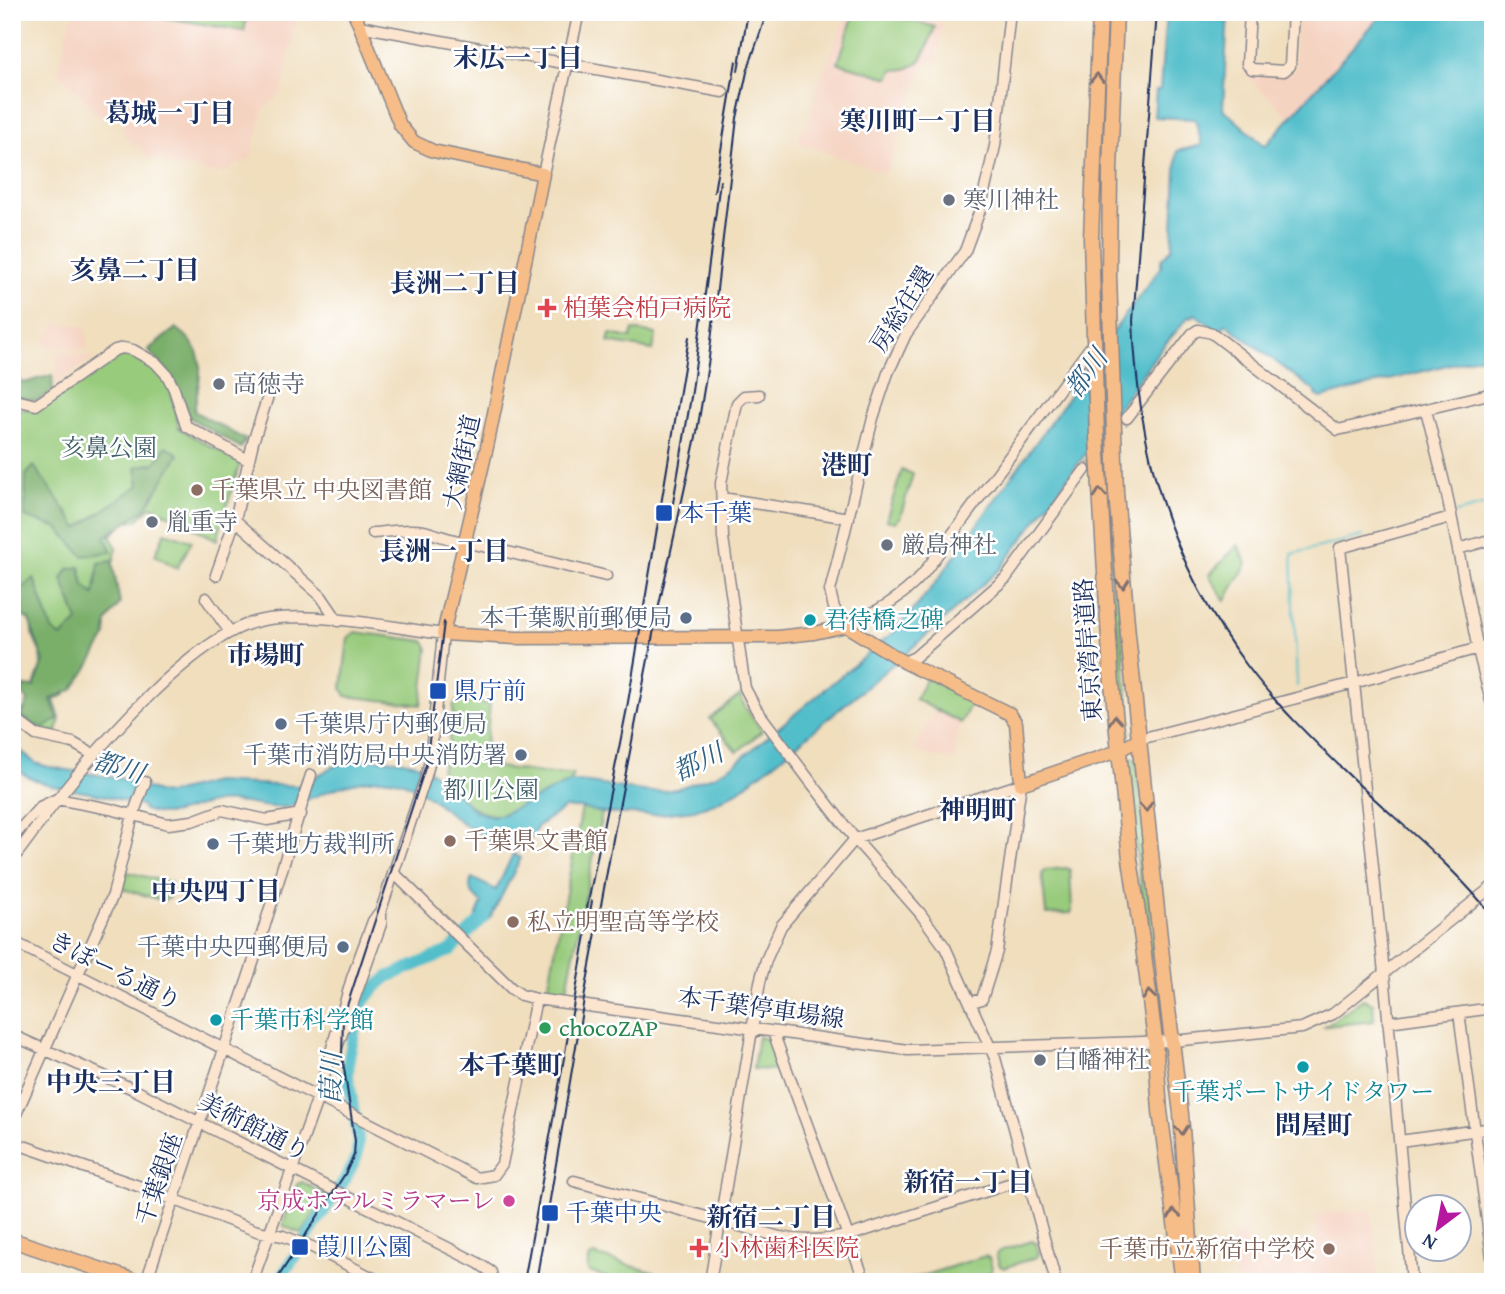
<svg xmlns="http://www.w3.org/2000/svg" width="1505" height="1294" font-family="'Gentium Book Plus','Noto Serif JP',serif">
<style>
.built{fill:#f5d3c1}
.green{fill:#98cb7b;stroke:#5a7d6c;stroke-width:2}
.forest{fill:#7aaf6b;stroke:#4a6f64;stroke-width:2}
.water{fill:#51beca;stroke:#367694;stroke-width:2}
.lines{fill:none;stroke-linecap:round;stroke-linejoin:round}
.stream{stroke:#51beca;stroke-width:2}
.river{stroke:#51beca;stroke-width:12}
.secondary-tunnel{stroke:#c5bbaa;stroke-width:10;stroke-dasharray:10 5;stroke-linecap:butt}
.secondary-casing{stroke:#86868e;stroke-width:13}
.primary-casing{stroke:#86868e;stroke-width:15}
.highway-casing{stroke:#86868e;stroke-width:17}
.secondary{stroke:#fce5cf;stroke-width:10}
.primary{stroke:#f7bd88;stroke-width:12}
.highway{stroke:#f7bd88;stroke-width:14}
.rail{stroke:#1b2f5e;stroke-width:2}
.oneway{stroke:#7e6f71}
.worship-dot{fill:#6b7280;stroke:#fff;stroke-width:2.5}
.health-dot{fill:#e0444e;stroke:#fff;stroke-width:2.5}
.education-dot{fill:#8d6e63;stroke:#fff;stroke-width:2.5}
.transit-dot{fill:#1a4fb4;stroke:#fff;stroke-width:2.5}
.service-dot{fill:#5c6f8a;stroke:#fff;stroke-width:2.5}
.culture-dot{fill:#0f9aa8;stroke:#fff;stroke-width:2.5}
.leisure-dot{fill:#2e9e5b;stroke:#fff;stroke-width:2.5}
.hotel-dot{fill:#d1479c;stroke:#fff;stroke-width:2.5}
.labels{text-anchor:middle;stroke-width:5;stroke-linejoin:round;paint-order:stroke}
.worship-label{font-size:24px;fill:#5b616d;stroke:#fff;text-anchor:start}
.health-label{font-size:24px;fill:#be3a42;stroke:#fff;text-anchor:start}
.street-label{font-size:24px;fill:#1b2f5e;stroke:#fff}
.park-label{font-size:24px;fill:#405e67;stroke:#fff}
.education-label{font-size:24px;fill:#785e54;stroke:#fff;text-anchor:start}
.transit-label{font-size:24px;fill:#164399;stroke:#fff;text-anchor:start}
.service-label{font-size:24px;fill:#4e5e75;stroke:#fff;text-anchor:end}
.culture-label{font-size:24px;fill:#0d838f;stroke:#fff;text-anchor:start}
.leisure-label{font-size:24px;fill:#27864d;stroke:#fff;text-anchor:start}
.hotel-label{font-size:24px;fill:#b23c85;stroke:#fff;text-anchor:end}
.neighbourhood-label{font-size:26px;font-weight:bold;fill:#1b2f5e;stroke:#fff}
.water-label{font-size:26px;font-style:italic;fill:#2e6184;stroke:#fff}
</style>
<rect width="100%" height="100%" fill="#fff"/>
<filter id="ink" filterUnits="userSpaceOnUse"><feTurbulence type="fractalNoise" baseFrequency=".0143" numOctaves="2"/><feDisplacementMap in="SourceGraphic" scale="14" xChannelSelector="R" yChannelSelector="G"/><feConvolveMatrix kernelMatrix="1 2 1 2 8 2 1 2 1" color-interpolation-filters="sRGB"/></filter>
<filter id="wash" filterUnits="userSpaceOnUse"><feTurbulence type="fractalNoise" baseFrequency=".00686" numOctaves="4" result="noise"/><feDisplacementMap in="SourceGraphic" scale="28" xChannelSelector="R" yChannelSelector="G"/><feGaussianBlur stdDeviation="1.57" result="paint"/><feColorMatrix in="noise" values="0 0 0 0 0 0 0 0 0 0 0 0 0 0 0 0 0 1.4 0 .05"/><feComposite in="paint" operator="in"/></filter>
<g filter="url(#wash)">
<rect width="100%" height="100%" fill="#f0debd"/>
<path class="built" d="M73,12H300L294,31L282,93L264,109L250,160L235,165L230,172L217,173L163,163L161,158L149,159L140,147L132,144L123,134L125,119L92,113L93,108L57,71Z
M847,12H905L943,23L937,62L925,61L886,174L800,143L797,138L812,113L817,88Z
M1297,12H1383L1290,117L1246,76V71L1293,73L1295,69Z
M57,324L85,326L88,351L53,347L42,343Z
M57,352L69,353L93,358L55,386Z
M935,710L961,724L956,738V758L954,761L920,753L914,748Z
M1372,1210L1379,1282H1235L1231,1234L1245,1233L1247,1252L1316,1245V1214Z"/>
<path class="green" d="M132,12H248L244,31Z
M861,12H883L935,27C925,51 924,71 893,70L889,78L838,63L853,17Z
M633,330L656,334L653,350L608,342L610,334L631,338Z
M128,352L157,370L171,391L179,428L240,463L217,540L152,506L136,521H127L110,536L117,548L86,668L65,695L54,700L60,718L57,732L39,730L18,716L28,704L41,666L40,652L32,634L31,602L12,586V406C53,426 89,355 128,352Z
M1108,455L1130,735L1127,737L1122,721L1117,680L1104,460Z
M902,470L913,474L900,518L895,522L886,520Z
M165,532L192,541L177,568L155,555Z
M1238,545L1247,564L1225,601L1209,575Z
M355,632L424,641L428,647L421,705L346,696L342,688L348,638Z
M927,678L969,699L971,703L961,723L915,699Z
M740,695L745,707L762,731L737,752L710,719Z
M457,701L490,704L484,765L549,774H573L571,782L501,815C474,817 458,794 440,777L443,760L449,747V736L453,728V706Z
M1130,757L1136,758L1154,949L1151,964L1134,835Z
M582,808L602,813L566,993L549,990L548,988Z
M1067,868L1070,870L1072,910L1071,913L1046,914L1042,874L1044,870Z
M127,872L171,883L169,897L164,901L123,889Z
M1363,999L1373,1003L1374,1021L1325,1026Z
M758,1037L771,1039L780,1070L753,1069Z
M302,1182L326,1195L302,1234L285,1227L283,1224L297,1184Z
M1032,1241L1036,1243L1039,1254L1037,1257L1004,1268L1000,1266L996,1255L999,1251Z
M594,1255L687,1282H623L589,1272L587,1268L590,1257Z
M985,1256L989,1258L992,1268L990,1273L961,1282H903Z"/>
<path class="forest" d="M176,328C210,351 200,376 194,411L246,440L241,448L190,418L173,378L148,350Z
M52,375L53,391L36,401L12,396V376L24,383Z
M166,446L179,454L146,508L105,537L112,552L83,556L58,528L25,517L26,475L34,466L78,528L139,485L136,467L155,463Z
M112,561L120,603L107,622L106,637L85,672L72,690L51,699L58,719L44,728L34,725L22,716L28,700L21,693L24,686L34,687L44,662L29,620L14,611L23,587L34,578L52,630L61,637L78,621L62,579L68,569L80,567L84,585L94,595L99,563Z"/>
<path class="water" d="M1166,12H1228L1223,109L1265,146L1384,12H1493V353L1321,398L1316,395L1317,393L1226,324L1219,332L1195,314L1192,317L1189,316L1156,355L1089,449L1087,384L1082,379H1078L1161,267V260L1172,248L1177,151L1202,145L1195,119L1154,117L1156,90H1160Z
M1074,383H1081L1085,388L1087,452L1000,569L910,650L781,758L739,790L717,802L694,810L652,815L603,813L580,808H565L538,826L524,851L517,848L522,834L508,850L488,840V836C450,825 429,782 388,779C361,778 335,788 311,798C306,800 301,803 296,805C270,813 242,798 217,802C189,806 174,821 144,810L143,807L132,801L130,803C92,788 45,794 12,766V743L35,763L49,767L123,779L160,793L168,794L214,782L298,786L335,766L348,762L369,759L398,760L417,764L440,777L475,811L491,816L501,815L570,782H583L649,792L663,791L676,789L716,775L737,762L895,631L894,629L916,607L937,581L1072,392Z
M513,854L521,858L492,915L476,932L471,927L482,903C474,895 466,892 472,878L496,890Z"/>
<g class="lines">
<path class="stream" d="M1456,513L1493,503
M1297,686L1292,554L1363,536"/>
<path class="river" d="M278,1282L347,1176L357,1156L358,1138L348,1076L349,1057L360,1006L376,987L388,977L451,950L484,917"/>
</g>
</g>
<g filter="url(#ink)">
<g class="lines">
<path class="secondary-tunnel" d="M1085,470L1127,418"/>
<g class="secondary-casing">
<path id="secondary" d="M1010,12L995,146L980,210L965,251L906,334L888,373L873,418L830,591L834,608L846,626C876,612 901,599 923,574L1094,342
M1250,12L1247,64L1252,69L1284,71L1290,66L1293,12
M359,26L723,92
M543,174L579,12
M759,395L744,396L737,403L721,483L723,538L745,688L756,709L810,781L855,839L920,913L945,947L995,1058L1056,1282
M12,399L36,405L115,350L123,348L133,350L156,363L167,375L174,389L186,426L248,460
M1426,410L1446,490L1478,650L1493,709
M1127,418L1192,334L1198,330L1212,333L1338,430L1493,393
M722,498L849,518
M235,520L321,596L338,621
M373,533C389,532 407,528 423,531C438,534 450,541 466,542L606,576
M1458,549L1493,539
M216,575L235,520L253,442L271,387
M206,598L230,632
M904,662L915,657L1006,578L1085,470
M12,717L36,735L73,743L94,755
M1140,739L1354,683L1493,644
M57,799L110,809L168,824L192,821L222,810L267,820L301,814
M12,838L40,807L57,799
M12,860C29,839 43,817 60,796C102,743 197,632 263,620C315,611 390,627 443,634L430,761L425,779L381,910L373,921L352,978L318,1097L252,1282
M393,872L512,989L521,995L536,999L908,1050L1173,1041L1302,1028L1333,1014L1493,886
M12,941L477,1178L494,1175L502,1164L536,999
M1459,1013L1493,1265
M1388,1022L1493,1008
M773,1032L865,1282
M12,1035L133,1089L478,1263L491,1272L493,1282
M335,1053L381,924V910
M12,1123L113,895L133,815L145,782
M1400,1141L1493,1128
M12,1142L141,1187L257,1231L283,1236L312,1247L381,1282
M574,1181L780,1237C804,1242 824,1240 848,1236L1027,1178
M146,1282L255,957L311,775
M710,1282L760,982L766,960L781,926L855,839L1021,784L997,951L982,999L972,1002
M1412,1282L1384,973L1340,548L1451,517"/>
</g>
<g class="primary-casing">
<path id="primary" d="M354,12L400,125L414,142L433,151L543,174L487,447L443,634L516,638L777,637L814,633L846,626L904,662L1010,714L1016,723L1021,784L1118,751L1140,739"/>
</g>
<g class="highway-casing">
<path id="highway" d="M1100,12L1091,238L1097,437L1111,673L1130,859L1143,947L1155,1040L1160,1111L1183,1282
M1116,12L1110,170L1109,275L1116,492L1128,635L1164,976L1181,1114L1193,1282
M12,1240L138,1282"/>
</g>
<use href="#secondary" class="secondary"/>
<use href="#primary" class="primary"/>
<use href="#highway" class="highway"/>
<path class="rail" d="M1157,12L1133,321C1138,451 1169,562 1248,667C1279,708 1317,744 1353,779C1400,824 1453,865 1493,917
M738,71L748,12
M714,192L736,61
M673,503L692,391L720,181
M587,908L627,708L689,337
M275,1282L345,1174L354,1155L355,1141L342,1055L343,1018L426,765L444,622
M524,1282L592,901
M536,1282L585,993L615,828L656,619L697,432L709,358L737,118L747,72L767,12"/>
</g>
<defs><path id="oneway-chevron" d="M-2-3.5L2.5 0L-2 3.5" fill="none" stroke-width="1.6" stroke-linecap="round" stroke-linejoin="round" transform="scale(1.75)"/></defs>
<g class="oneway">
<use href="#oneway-chevron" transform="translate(1097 78) rotate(-88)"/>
<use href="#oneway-chevron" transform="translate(1100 493) rotate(-94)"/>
<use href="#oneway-chevron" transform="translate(1123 584) rotate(85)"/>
<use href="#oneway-chevron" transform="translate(1115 720) rotate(-95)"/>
<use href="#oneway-chevron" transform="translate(1146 807) rotate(84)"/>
<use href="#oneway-chevron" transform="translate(1149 995) rotate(-97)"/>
<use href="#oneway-chevron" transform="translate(1182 1130) rotate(85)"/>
<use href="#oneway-chevron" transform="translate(1174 1214) rotate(-98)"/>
</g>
</g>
<g class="worship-dot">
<circle cx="949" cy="200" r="7"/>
<circle cx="219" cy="384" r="7"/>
<circle cx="152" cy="522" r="7"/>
<circle cx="887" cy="545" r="7"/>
<circle cx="1040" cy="1060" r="7"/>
</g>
<g class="health-dot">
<path d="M543.5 297.5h7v7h7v7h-7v7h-7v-7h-7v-7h7z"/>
<path d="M695.5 1237.5h7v7h7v7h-7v7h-7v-7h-7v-7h7z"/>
</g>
<g class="education-dot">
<circle cx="197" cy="490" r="7"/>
<circle cx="450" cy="841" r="7"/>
<circle cx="513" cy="922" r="7"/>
<circle cx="1329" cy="1249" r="7"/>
</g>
<g class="transit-dot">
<rect x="655" y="504" width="18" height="18" rx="3.5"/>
<rect x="429" y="682" width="18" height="18" rx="3.5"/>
<rect x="541" y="1204" width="18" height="18" rx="3.5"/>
<rect x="291" y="1238" width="18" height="18" rx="3.5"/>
</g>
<g class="service-dot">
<circle cx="686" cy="618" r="7"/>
<circle cx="281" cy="724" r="7"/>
<circle cx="521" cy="755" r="7"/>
<circle cx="213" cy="844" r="7"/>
<circle cx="343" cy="947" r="7"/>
</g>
<g class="culture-dot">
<circle cx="810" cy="620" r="7"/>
<circle cx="216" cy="1020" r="7"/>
<circle cx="1303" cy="1067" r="7"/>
</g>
<circle class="leisure-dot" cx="545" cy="1028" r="7"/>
<circle class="hotel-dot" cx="509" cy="1201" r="7"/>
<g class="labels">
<g class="worship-label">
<text x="963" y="208">寒川神社</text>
<text x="233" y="392">高徳寺</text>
<text x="166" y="530">胤重寺</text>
<text x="901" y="553">厳島神社</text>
<text x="1054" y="1068">白幡神社</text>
</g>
<g class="health-label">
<text x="563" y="316">柏葉会柏戸病院</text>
<text x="715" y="1256">小林歯科医院</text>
</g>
<g class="street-label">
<text transform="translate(902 309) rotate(-58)" y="8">房総往還</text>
<text transform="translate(462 462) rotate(-78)" y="8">大網街道</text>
<text transform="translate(1088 650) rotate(-94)" y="8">東京湾岸道路</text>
<text transform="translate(115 971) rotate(27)" y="8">きぼーる通り</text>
<text transform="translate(761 1008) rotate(8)" y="8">本千葉停車場線</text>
<text transform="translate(254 1127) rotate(27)" y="8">美術館通り</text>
<text transform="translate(159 1179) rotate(-71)" y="8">千葉銀座</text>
</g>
<g class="park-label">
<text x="109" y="456">亥鼻公園</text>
<text x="491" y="798">都川公園</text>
</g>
<g class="education-label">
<text x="211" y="498">千葉県立 中央図書館</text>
<text x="464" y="849">千葉県文書館</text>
<text x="527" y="930">私立明聖高等学校</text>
<text x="1315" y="1257" text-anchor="end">千葉市立新宿中学校</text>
</g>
<g class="transit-label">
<text x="680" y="521">本千葉</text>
<text x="454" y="699">県庁前</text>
<text x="566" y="1221">千葉中央</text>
<text x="316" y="1255">葭川公園</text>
</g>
<g class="service-label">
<text x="672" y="626">本千葉駅前郵便局</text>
<text x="295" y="732" text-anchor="start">千葉県庁内郵便局</text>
<text x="507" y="763">千葉市消防局中央消防署</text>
<text x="227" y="852" text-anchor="start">千葉地方裁判所</text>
<text x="329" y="955">千葉中央四郵便局</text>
</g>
<g class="culture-label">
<text x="824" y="628">君待橋之碑</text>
<text x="230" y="1028">千葉市科学館</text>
<text x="1303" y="1100" text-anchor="middle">千葉ポートサイドタワー</text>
</g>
<g class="leisure-label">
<text x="559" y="1036">chocoZAP</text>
</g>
<g class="hotel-label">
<text x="495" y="1209">京成ホテルミラマーレ</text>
</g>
<g class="neighbourhood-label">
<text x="518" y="67">末広一丁目</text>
<text x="170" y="122">葛城一丁目</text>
<text x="918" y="130">寒川町一丁目</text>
<text x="135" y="279">亥鼻二丁目</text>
<text x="455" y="292">長洲二丁目</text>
<text x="847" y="474">港町</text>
<text x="444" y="560">長洲一丁目</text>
<text x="266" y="664">市場町</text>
<text x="978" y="819">神明町</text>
<text x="216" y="900">中央四丁目</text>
<text x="511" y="1074">本千葉町</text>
<text x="111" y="1091">中央三丁目</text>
<text x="1314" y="1134">問屋町</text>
<text x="968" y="1191">新宿一丁目</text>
<text x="771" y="1226">新宿二丁目</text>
</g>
<g class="water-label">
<text transform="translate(1086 373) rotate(-54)" y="9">都川</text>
<text transform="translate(698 762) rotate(-26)" y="9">都川</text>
<text transform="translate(119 767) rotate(17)" y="9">都川</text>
<text transform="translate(331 1078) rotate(-89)" y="9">葭川</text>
</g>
</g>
<rect width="1505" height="1294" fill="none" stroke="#fff" stroke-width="42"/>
<g transform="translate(1438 1228) rotate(212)"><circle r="33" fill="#ffffff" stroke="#a4acbf" stroke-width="2"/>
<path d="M0-5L12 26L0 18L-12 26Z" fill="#b5179e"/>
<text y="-10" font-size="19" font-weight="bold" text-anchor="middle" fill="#1b2f5e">N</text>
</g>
</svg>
